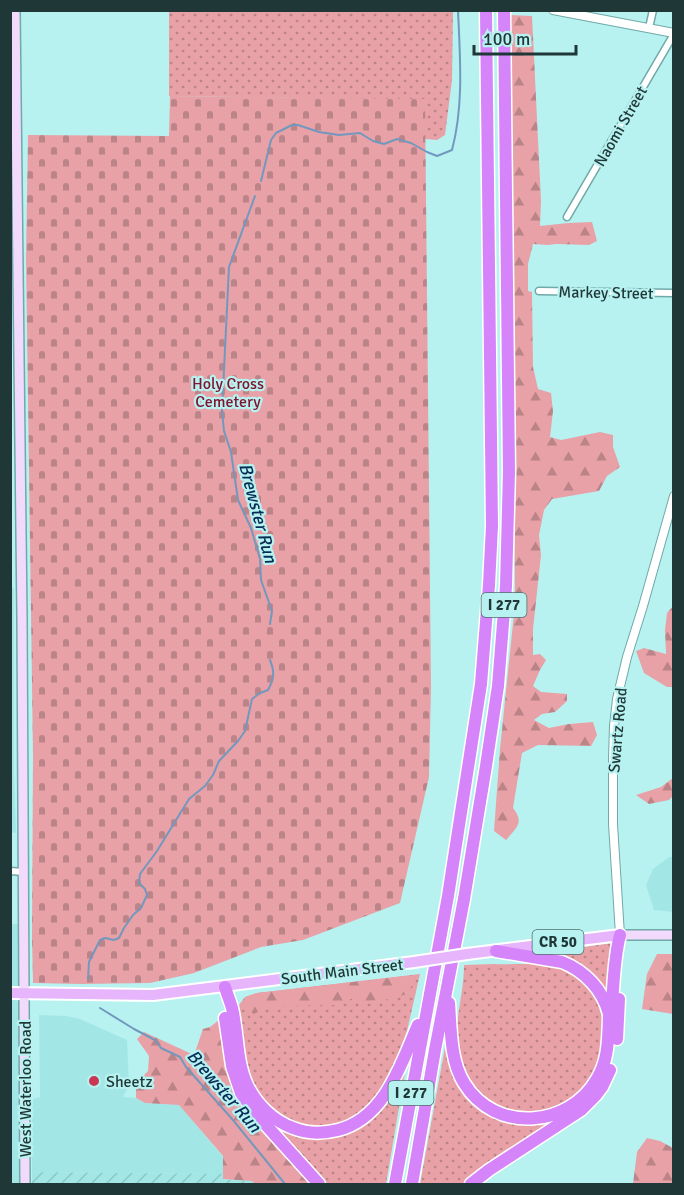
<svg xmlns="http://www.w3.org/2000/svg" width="684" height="1195" font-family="Signika,sans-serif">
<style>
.built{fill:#a2e7e6}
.industrial{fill:url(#industrial-furrows)}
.green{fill:url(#green-dots)}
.forest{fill:url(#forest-firs)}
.cemetery{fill:url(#cemetery-stones)}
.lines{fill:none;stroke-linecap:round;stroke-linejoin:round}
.stream{stroke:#7398be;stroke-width:2}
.minor-casing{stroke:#70a9a8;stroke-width:9}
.tertiary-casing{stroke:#70a9a8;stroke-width:10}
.secondary-casing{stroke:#70a9a8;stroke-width:12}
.primary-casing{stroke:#fff;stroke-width:14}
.motorway-casing{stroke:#fff;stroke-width:15}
.minor{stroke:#fff;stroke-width:6}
.tertiary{stroke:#fff;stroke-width:8}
.secondary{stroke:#f2dafd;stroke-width:9}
.primary{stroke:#e6b5fb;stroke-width:10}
.motorway{stroke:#d584f9;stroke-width:12}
.primary-bridge-casing{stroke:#fff;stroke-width:14;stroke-linecap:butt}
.primary-bridge{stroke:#e6b5fb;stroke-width:10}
.poi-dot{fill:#c83853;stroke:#b7f2f1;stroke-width:2}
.labels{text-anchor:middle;stroke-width:4.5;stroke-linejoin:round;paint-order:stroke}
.shield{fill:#b7f2f1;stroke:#4d6f6e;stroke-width:1.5}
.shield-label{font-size:15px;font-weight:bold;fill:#1f3736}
.street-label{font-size:16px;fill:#1f3736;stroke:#b7f2f1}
.park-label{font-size:16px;fill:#82152e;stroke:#b7f2f1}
.poi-label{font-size:16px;fill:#1f3736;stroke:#b7f2f1;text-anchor:start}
.water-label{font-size:18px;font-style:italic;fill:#072c56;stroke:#b7f2f1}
</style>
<defs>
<pattern id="industrial-furrows" width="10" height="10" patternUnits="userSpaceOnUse" patternTransform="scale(1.5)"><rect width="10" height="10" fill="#a2e7e6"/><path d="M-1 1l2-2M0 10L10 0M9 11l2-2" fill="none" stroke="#8bc7c6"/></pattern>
<pattern id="green-dots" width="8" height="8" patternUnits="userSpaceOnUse" patternTransform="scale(1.5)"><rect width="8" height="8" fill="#e8a1a6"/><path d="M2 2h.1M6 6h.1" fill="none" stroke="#bb8488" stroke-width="1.8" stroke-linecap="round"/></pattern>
<pattern id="forest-firs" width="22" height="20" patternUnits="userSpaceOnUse" patternTransform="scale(1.5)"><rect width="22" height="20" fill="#e8a1a6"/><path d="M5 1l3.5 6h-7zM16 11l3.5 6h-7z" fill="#bb8488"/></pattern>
<pattern id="cemetery-stones" width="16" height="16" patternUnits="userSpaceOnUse" patternTransform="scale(1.5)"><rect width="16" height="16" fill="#e8a1a6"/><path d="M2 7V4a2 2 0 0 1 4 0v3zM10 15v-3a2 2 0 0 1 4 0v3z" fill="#bb8488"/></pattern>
</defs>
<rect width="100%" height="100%" fill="#b7f2f1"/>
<path class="built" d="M10,588H14V773L16,833L10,832Z
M669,857H673V912L654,910L646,885L653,869Z
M10,924H24L25,1184H11Z
M39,1015L66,1016L80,1019L127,1040L129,1085L123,1097L136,1098L145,1103L179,1105L223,1157V1174L32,1172V1099L40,1097Z"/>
<path class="industrial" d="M32,1172L223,1174V1179L253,1181L255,1184H32Z"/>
<path class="green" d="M169,11H453L452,80L445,135L437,140L425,139V100L169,96Z
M611,943L612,954L607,997L550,955V952Z
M493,964C513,965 558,961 574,972C599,988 610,1031 601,1058C596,1074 584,1093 570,1102C561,1108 549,1110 539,1111C520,1115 508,1112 491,1102C480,1095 465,1083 460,1070C449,1036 464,1000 464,965Z
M420,974L407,1031L392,1071L377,1098L365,1111L346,1123L320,1129L295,1125L265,1106L250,1081L243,1047L239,1005L245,997L257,993Z
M446,1042L449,1043L448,1057L457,1081L506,1121L520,1124H541L558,1117L561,1120L475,1174L464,1184H420Z
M405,1072L386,1184H324L264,1115L293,1134L310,1138L339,1136L353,1130L381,1110L402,1073Z"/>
<path class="forest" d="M511,15L532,16L541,201L540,226L568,223L592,222L597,241L589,245L556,244L548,245L533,244L528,264V291L532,292L533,367L538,389L551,393L553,411L550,437L561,440L600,432L613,435V447L620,467L607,476L599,491L552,499L544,510L539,535L541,555L533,629V655L540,654L546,660L540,670L533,686L541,692L567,694V701L555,712L542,714L534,720L549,728L569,724L593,722L597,735L591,746L538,745L522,753L513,808C525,823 516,828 506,840L494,831L500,749L515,604Z
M673,606V687H667L644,673L636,651L644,648L666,654L665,630L667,613Z
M673,778V796L669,800L649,804L636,795L661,787Z
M657,954H673V1014L642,1009L647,974Z
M415,975L409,993L392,999L367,1001L351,999L335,1005L280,1006L265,1008L254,1014L245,1008L244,1001L245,997L257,993Z
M219,1020L223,1029L239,1101L311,1184H255L252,1181L223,1179V1156L179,1105L145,1103L136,1098V1083L148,1071L149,1056L137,1039L144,1032L194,1055L203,1029L210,1027Z
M647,1138L660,1141L673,1148V1184H633L637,1152Z"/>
<path class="cemetery" d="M170,96L425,99L431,687L429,777L400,903L303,940L261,947L194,973L150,983L81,984L33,983L32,937L33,755L26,258L28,135L169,136Z"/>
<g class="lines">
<path class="stream" d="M261,181L271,140L276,133L292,125H298L319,132L339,135L360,133L373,141L384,144L397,139L411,143L427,152L437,156L452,150C464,105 460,57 458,10
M255,196L229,267L222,411L224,431L231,452L238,500L251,528L260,559L261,580L272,611L270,624
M88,979L89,962L100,940L105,938L114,940L119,938L124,928L133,915L141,908L147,895L145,889L139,883L140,874L157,851L189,799L205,786L213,775L219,761L238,741L245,731L252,699L260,693L268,690C274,679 275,672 270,660
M100,1008L134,1029L155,1040L161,1048L180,1057L186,1067L233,1120L285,1184"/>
<g class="minor-casing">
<path id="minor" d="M649,28L653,10
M567,217L674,34
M539,291L674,293
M10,871L24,872"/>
</g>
<g class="tertiary-casing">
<path id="tertiary" d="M553,10L674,33
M620,935L613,824V759L614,726L617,699L627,657L643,606L674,496"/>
</g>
<g class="secondary-casing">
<path id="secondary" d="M15,10L22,618L25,1184
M620,935H674"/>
</g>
<g class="primary-casing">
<path id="primary" d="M467,954L620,935
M10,993L153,995L414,962"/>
</g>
<g class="motorway-casing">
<path id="motorway" d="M496,951L562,962C585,971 603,990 609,1014
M225,987C227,994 230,1001 232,1008C238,1033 236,1061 247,1085C256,1104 273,1121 293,1128C308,1134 322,1134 338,1130C385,1118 401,1064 418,1025
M449,1003C451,1030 450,1060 464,1083C495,1134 569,1128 597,1079C609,1059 608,1038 609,1017C610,1012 611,1008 612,1003C614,980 614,958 620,935
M225,1018L232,1066L241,1093L255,1113L319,1184
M617,1039L619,999
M395,1184L448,896L481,684L489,585L492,526L486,10
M412,1184L435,1050L464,899L486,766L498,686L506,586L509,471L504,10
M471,1184L489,1170L581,1110L596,1095L602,1087L610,1070"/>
</g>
<use href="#minor" class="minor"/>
<use href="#tertiary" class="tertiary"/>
<use href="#secondary" class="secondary"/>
<use href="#primary" class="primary"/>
<use href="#motorway" class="motorway"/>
<g class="primary-bridge-casing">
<path id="primary-bridge" d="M414,962L467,954"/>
</g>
<use href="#primary-bridge" class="primary-bridge"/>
</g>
<circle class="poi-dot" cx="94" cy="1081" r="6"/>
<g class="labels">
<g class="shield">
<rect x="481.5" y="593" width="45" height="24" rx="4.5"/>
<rect x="532.5" y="930" width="51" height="24" rx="4.5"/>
<rect x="388.5" y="1081" width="45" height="24" rx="4.5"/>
</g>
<g class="shield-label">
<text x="504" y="610">I 277</text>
<text x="558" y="947">CR 50</text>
<text x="411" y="1098">I 277</text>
</g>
<g class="street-label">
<text transform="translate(620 126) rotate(-60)" y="6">Naomi Street</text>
<text transform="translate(606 292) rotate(1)" y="6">Markey Street</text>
<text transform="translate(617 730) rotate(-85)" y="6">Swartz Road</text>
<text transform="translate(342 971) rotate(-7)" y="6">South Main Street</text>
<text transform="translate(25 1089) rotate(-90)" y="6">West Waterloo Road</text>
</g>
<g class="park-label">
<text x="228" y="389">Holy Cross<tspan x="228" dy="18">Cemetery</tspan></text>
</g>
<g class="poi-label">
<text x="106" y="1087">Sheetz</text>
</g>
<g class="water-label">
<text transform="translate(258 513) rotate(75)" y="6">Brewster Run</text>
<text transform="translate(224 1091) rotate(49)" y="6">Brewster Run</text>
</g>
</g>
<rect width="684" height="1195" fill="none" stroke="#1f3736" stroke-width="24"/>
<path d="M474 45v9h102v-9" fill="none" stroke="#1f3736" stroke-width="3"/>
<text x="483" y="45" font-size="18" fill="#1f3736" stroke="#b7f2f1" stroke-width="4.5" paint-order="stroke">100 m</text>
</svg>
